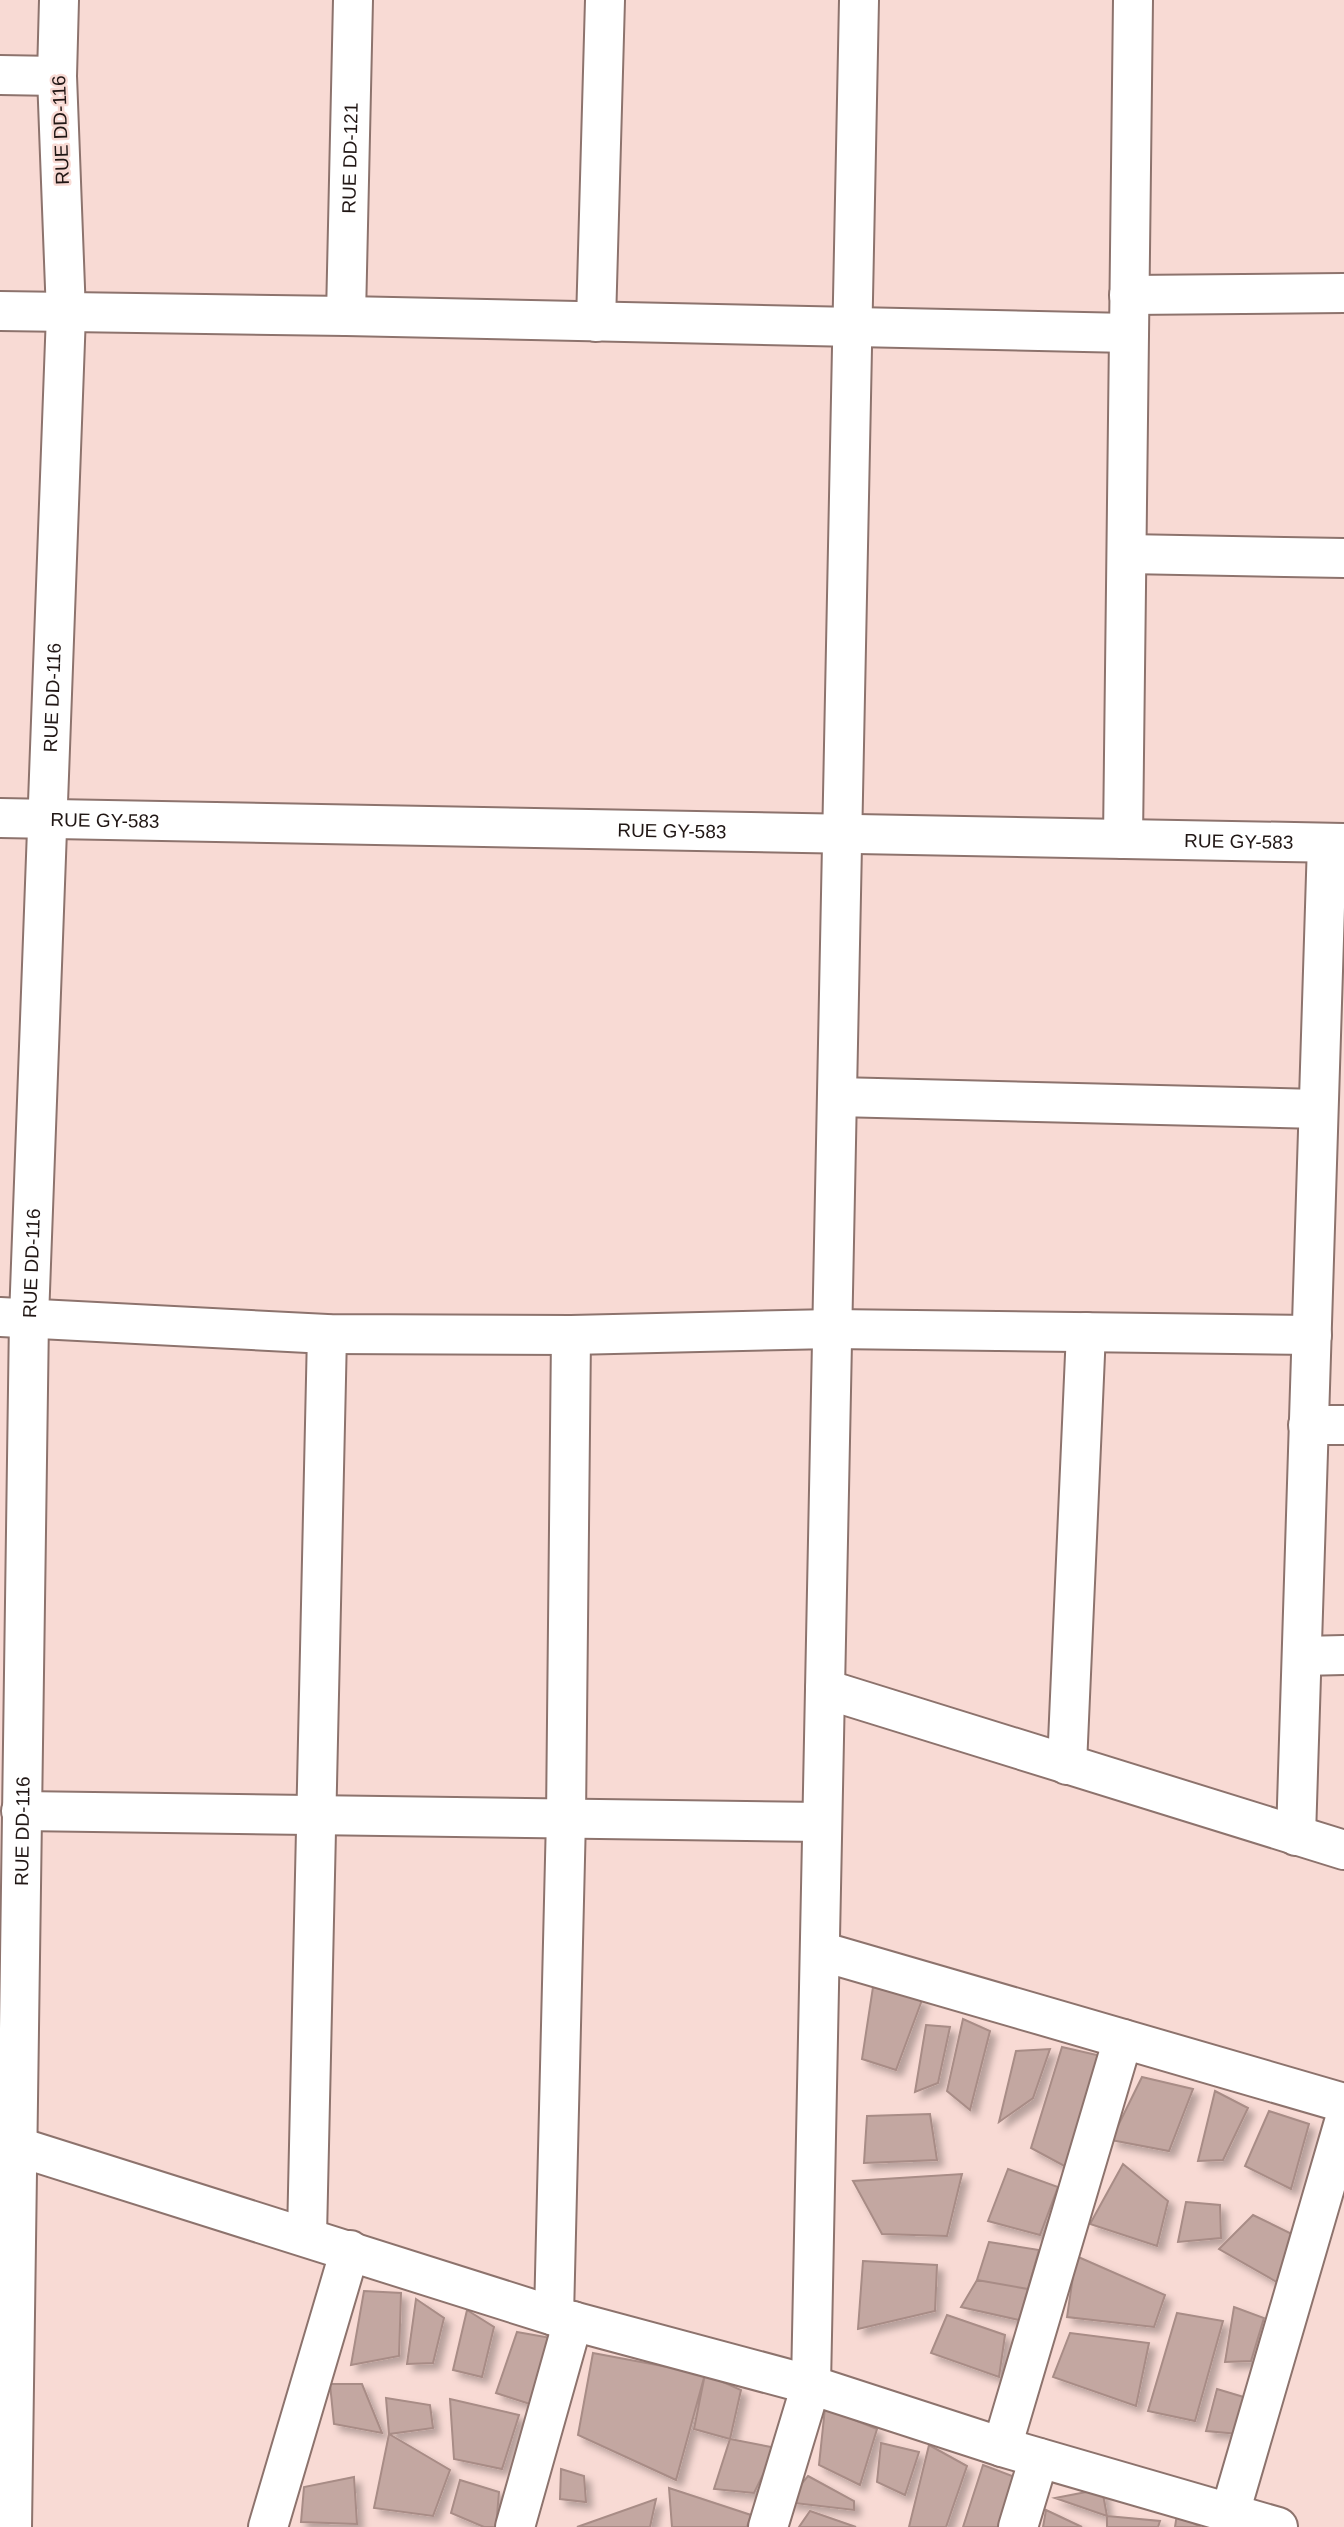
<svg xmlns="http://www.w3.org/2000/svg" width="1344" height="2527" font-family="Arial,sans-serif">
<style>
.building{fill:#c3a7a1;stroke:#a88c86;stroke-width:2;filter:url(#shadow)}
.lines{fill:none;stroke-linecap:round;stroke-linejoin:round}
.minor-casing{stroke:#8d736d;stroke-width:42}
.minor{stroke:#fff;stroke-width:38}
.labels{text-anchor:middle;stroke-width:5;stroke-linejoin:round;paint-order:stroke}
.street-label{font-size:19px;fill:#211715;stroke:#f8dad4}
</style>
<defs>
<filter id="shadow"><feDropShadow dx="6" dy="6" stdDeviation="3.5" flood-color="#0004"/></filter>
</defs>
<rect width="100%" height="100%" fill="#f8dad4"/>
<path class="building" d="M873,1987L922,2000L896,2070L862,2059Z
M963,2019L990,2031L970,2110L947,2091Z
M926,2025L950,2027L938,2083L915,2092Z
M1062,2047L1101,2056L1070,2169L1031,2148Z
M1050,2049L1033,2098L999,2122L1016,2051Z
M1142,2077L1193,2089L1169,2151L1111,2140Z
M1215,2091L1248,2108L1223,2160L1198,2161Z
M1269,2111L1309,2124L1291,2189L1245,2166Z
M930,2114L937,2160L864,2163L867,2116Z
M1123,2164L1168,2201L1157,2246L1090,2224Z
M1008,2169L1058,2187L1040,2235L988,2221Z
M962,2174L947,2236L882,2234L853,2181Z
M1186,2202L1220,2205L1221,2238L1178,2242Z
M1253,2215L1296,2236L1282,2285L1219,2249Z
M989,2242L1039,2250L1028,2289L977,2280Z
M1076,2256L1165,2295L1154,2327L1067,2317Z
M863,2261L937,2265L935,2311L858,2329Z
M977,2280L1028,2289L1019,2320L961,2307Z
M364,2291L401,2293L399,2356L351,2365Z
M416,2299L444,2318L433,2363L407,2364Z
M1234,2307L1264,2318L1251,2361L1225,2362Z
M467,2310L494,2327L482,2377L453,2370Z
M1177,2313L1223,2321L1195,2421L1148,2411Z
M947,2315L1005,2335L999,2377L931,2353Z
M517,2332L551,2338L533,2405L496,2393Z
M1070,2333L1149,2343L1136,2406L1053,2377Z
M593,2353L705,2374L676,2480L578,2435Z
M705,2374L741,2390L730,2439L694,2429Z
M330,2384H362L382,2433L334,2424Z
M1217,2389L1247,2398L1239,2434L1206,2431Z
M386,2398L430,2405L433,2428L389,2434Z
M450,2399L519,2415L502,2469L454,2459Z
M825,2408L877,2429L860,2485L819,2465Z
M389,2434L450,2470L433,2516L374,2508Z
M730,2439L776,2448L754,2493L714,2489Z
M881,2443L919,2452L905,2495L877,2482Z
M929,2445L967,2466L946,2527H909Z
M983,2465L1015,2477L1001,2527H963Z
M561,2469L584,2476L586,2502L560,2499Z
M808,2476L854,2501V2510L786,2502Z
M354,2477L357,2524L301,2522L304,2487Z
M460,2480L499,2492L496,2527H484L451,2513Z
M669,2488L751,2515L747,2527H672Z
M1102,2489L1107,2516L1055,2498Z
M656,2499L650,2527H577Z
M1046,2510L1082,2527H1043Z
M810,2511L856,2527H799Z
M1177,2514L1200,2527H1175Z
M1107,2516L1160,2521L1158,2527H1107Z"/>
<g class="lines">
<g class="minor-casing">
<g id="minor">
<path d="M0,75L57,76"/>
<path d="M1129,295L1344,293"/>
<path d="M0,311L346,316L1129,333"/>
<path id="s1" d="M346,316L353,0"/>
<path d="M596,322L605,0"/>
<path d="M1127,554L1344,558"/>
<path id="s2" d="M0,818L1344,843"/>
<path d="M1123,839L1133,0"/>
<path d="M837,1097L1318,1109"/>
<path d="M0,1317L327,1334L571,1335L832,1329L1312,1335"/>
<path d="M1308,1425H1344"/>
<path d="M1302,1656L1344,1655"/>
<path d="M825,1689L1344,1850"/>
<path d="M1067,1765L1086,1332"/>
<path d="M21,1811L822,1822"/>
<path d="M1296,1836L1327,843"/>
<path d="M820,1951L1344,2103"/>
<path d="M0,2141L554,2316L811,2385L1002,2447L1278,2527"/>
<path d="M307,2236L327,1334"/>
<path d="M554,2316L566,1818L571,1335"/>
<path d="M1002,2447L1123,2039"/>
<path d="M1230,2513L1344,2122"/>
<path id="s3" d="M12,2527L29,1318L66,314L57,76L59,0"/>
<path d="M268,2527L350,2250"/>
<path d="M515,2527L573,2321"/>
<path d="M768,2527L811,2385L859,0"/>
<path d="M1018,2527L1039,2458"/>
</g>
</g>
<use href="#minor" class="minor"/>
</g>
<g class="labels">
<g class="street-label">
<text transform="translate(60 130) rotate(-92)" y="7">RUE DD-116</text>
<text dy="7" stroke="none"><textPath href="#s1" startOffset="158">RUE DD-121</textPath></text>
<text dy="7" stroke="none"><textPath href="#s3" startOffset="1830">RUE DD-116</textPath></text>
<text dy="7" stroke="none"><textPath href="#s2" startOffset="105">RUE GY-583</textPath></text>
<text dy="7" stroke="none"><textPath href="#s2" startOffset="672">RUE GY-583</textPath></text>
<text dy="7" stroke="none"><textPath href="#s2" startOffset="1239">RUE GY-583</textPath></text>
<text dy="7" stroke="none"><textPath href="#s3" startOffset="1264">RUE DD-116</textPath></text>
<text dy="7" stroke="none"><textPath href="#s3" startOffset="696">RUE DD-116</textPath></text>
</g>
</g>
</svg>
